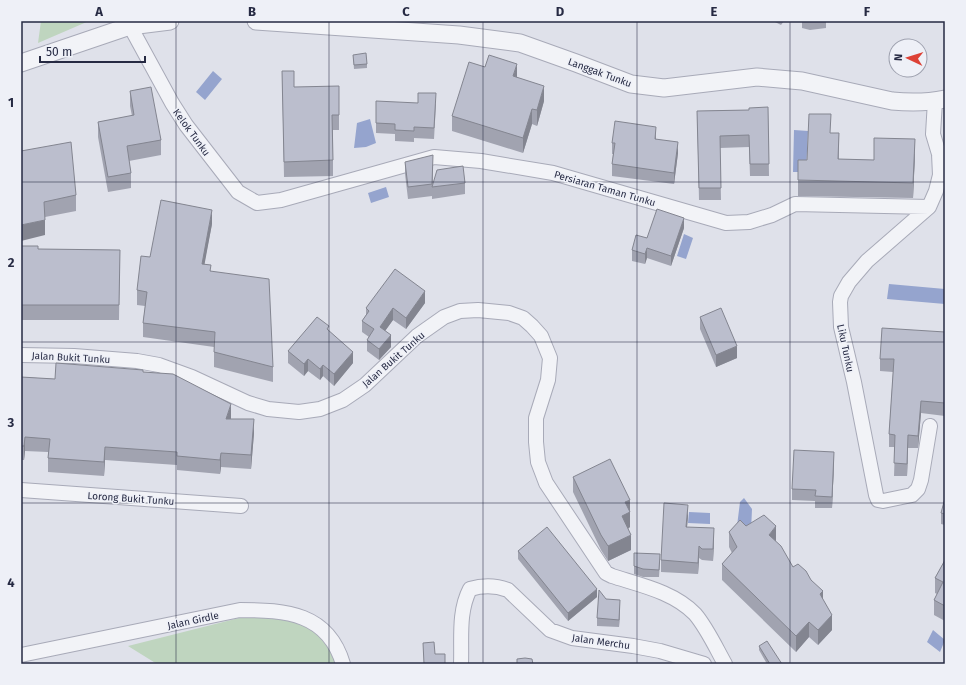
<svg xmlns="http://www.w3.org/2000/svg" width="966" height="685" font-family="'Fira Sans',sans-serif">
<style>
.green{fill:#bfd5bf}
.water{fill:#95a4ce}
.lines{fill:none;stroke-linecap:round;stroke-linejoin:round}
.minor-casing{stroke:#a8aab8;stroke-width:16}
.tertiary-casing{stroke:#a8aab8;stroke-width:19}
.minor{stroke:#f2f3f7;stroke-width:14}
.tertiary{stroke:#f2f3f7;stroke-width:17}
.wall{fill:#a1a3b0}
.shaded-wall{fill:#838590}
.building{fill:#bbbecd;stroke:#838590}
.grid{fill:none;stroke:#262a43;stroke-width:1;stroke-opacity:0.55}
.labels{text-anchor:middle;stroke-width:3;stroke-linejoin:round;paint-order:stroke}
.street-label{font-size:10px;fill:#262a43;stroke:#eef0f7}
.neatline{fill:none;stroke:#262a43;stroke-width:1.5}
.grid-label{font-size:13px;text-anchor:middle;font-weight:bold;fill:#262a43}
</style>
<rect width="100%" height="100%" fill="#dfe1ea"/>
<path class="green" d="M41,21H89L38,43Z
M239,618H273L296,622L321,635L337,664H157L128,646Z"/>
<path class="water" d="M213,71L222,79L205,100L196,92Z
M370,119L376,143L366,147L354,148L357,123Z
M794,130L808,131L806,172H793Z
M386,187L389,197L371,203L368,193Z
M684,234L693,238L686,259L677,256Z
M889,284L945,289V304L887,299Z
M744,498L752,509L751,531L736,534L740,502Z
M689,512L710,513V524L688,523Z
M933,630L945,640L940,652L927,642Z"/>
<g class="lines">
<g class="minor-casing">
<path id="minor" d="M130,26L172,103L186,125L238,192L257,203L281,200L434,157L481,161L553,173L726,223L749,222L772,215L795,204L929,207
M21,355L74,356L137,361L159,365L192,377L248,403L268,409L299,412L320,409L343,400L365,385L417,336L444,317L460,311L478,310L509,313L523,318L532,326L541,336L550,358L548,380L536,418V442L538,462L546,483L606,573L612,576C640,585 674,592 695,614C707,628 716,648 725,664
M930,426L921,480L918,489L912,495L883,501L878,500L876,495L854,382L841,327L840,302L841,296L849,282L867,261L929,207L936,191L940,175L939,154L933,134L935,101
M21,490L241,506
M21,655L240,610C286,610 328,613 343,664
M461,664C462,639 458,612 470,589C483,585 495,585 508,590L550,630L572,638L633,646L660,651L704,664"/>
</g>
<g class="tertiary-casing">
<path id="tertiary" d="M256,21L459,35L520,43L576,63L631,84L664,88L757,77L802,81L892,101C912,103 926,103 945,99
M21,63L130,26L170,21"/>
</g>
<use href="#minor" class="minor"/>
<use href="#tertiary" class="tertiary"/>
</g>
<path class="wall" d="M773,21H784L781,25Z
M802,21H826V28L810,30L802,28Z
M353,55L367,64V68L354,69Z
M282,71L294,87L339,115V130H333V176L284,177Z
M517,77L544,101L537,126L532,124L523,153L452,131V116Z
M130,91L161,140V155L129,161L131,173V188L108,192L98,137V122L132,116L130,106Z
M436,104L434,139L414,138V142L395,141V134L376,133V123Z
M768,107L769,176H750L749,147L720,148L721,200H699L697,111L749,110Z
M831,133H839V159L874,160L915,154L913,198L798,196V160H807Z
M656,139L678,153L674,184L612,176V164L613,154H612V143Z
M21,151L76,195V211L45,217V235Z
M405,162L433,166V183H465V194L432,199V196L408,199L405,174Z
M212,224L204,264L211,271L273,367V382L214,367V347L143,337V323L145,306L137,305V290L150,257Z
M684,228L671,266L647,258L645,264L632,261V250L647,238Z
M21,246L38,249L120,250L119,320H21Z
M425,303L406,329L393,320L385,331L391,347L379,360L367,351V340L369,337L362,332V321L366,315V308Z
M700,317L737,358L716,367L700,329Z
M329,331L353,363L334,386L323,376L320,380L308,371L304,376L288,363V351Z
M945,332V416L921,413L918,448H908L907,476H894L895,447H889V434L893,372L880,371V359Z
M143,372L231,418V419L254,433L251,469L221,467L220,474L177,470V465L105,460L104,476L48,472V452L25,451L24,460H21V377L55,379Z
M834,463L832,508H815V501L792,500V489Z
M573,477L630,500V527L628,529L631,550L608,561L601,550L573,492Z
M945,498V525L941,524V513Z
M688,516L687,527L714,540L713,561L702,560L699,558L698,574L661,572V560Z
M746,526L776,542L793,567L823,600L832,630L818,645L809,637L796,652L722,580V564L732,553L729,547V532Z
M518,551L597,597L568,621L518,559Z
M634,553L660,562L659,577H643L634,574Z
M945,560V621L934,615V600L937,594L935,593V578Z
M606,599L620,608L619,627L597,626V618Z
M759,646L782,664H767L759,650Z"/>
<path class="shaded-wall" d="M517,64V79L513,76Z
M544,86V101L537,126V110Z
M532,109V124L523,153V138Z
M656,127V138L655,150V139Z
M915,139V154L913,198V183Z
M678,142V153L674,184V173Z
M212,210V224L202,278V264Z
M684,218V228L671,266V256Z
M45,220V235L21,241V225Z
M647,248V258L645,264V254Z
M425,291V303L406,329V318Z
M393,308V320L380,338V327Z
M391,335V347L379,360V349Z
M737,346V358L716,367V355Z
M353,352V363L334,386V374Z
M308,359V371L304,376V364Z
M323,365V376L320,380V369Z
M921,401V413L918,448V436Z
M231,404V418L226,432V419Z
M254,419V433L251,469V455Z
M908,435V448L907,476V464Z
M25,437V451L24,460V446Z
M105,447V460L104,476V462Z
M834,452V463L832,508V497Z
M221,453V467L220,474V460Z
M630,500V527L622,532V516L625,502Z
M688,505V516L686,538V527Z
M776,526V542L769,535Z
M714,528V540L713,561V549Z
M631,535V550L608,561V546Z
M699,546V558L698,574V563Z
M597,589V597L568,621V613Z
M823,591V606L820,594Z
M620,600V608L619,627V620Z
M832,615V630L818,645V630Z
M809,622V637L796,652V636Z"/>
<path class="building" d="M366,53L367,64L354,65L353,55Z
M489,55L517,64L513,76L544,86L537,110L532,109L523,138L452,116L469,62L485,67Z
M282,71H294V87L339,86V115H332L333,160L284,162Z
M151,87L161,140L127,146L131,173L108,177L98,122L134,115L130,91Z
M418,93H436L434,128L414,127V131L395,130V124L376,123V101L418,103Z
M768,107L769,164H750L749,135L720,136L721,188H699L697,111L749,110V108Z
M809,114H831L830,133H839L838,159L874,160V138L915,139L913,183L798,180V160H807Z
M615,121L656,127L655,139L678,142L674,173L612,164L615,143H612Z
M71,142L76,195L44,202L45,220L21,225V151Z
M433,155L432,184L408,187L405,162Z
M463,166L465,183L432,187L437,170Z
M161,200L212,210L202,264L211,265L210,271L269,279L273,367L214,352L215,332L143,323L147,292L137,290L141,256L150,257Z
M657,209L684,218L671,256L647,248L645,254L632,250L636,235L647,238Z
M21,246H38V249L120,250L119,305H21Z
M395,269L425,291L406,318L393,308L380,327L391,335L379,349L367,340L374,329L362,321L369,311L366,308Z
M721,308L737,346L716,355L700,317Z
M317,317L329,326L327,329L353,352L334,374L323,365L320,369L308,359L304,364L288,351Z
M882,328L945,332V403L921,401L918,436L908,435L907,464L894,463L895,435L889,434L894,359H880Z
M56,363L143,370V372L173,374L231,404L226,419H254L251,455L221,453L220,460L177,456V452L105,447L104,462L48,458L50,439L25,437L24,446H21V377L55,379Z
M794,450L834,452L832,497L815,496L816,490L792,489Z
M610,459L630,500L625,502L630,512L622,516L631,535L608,546L601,535L573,477Z
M945,498V514L941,513Z
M664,503L688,505L686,527L714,528L713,549H702L699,546L698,563L661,560Z
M764,515L776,526L769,535L781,546L793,567L798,564L806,571L811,580L823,591L820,594L832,615L818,630L809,622L796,636L722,564L737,547L729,532L740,520L746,526Z
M547,527L597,589L568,613L518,551Z
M634,553L660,554L659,570L643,569L634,566Z
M945,560V606L934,600L943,582L935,578Z
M599,590L606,599L620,600L619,620L597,618Z
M767,641L782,664H770L759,646Z
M434,642L435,654H445V664H424L423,643Z
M525,658L532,659L533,664H517V659Z"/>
<path class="grid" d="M176,21V664M329,21V664M483,21V664M637,21V664M790,21V664M21,182H945M21,342H945M21,503H945"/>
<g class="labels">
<g class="street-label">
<text transform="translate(600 72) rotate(20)" y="4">Langgak Tunku</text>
<text transform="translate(192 132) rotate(54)" y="4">Kelok Tunku</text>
<text transform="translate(605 188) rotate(16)" y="4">Persiaran Taman Tunku</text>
<text transform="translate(846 348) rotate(78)" y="4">Liku Tunku</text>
<text transform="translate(71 357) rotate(3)" y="4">Jalan Bukit Tunku</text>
<text transform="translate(393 359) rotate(-41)" y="4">Jalan Bukit Tunku</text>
<text transform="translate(131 498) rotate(4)" y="4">Lorong Bukit Tunku</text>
<text transform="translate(193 620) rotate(-12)" y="4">Jalan Girdle</text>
<text transform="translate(601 641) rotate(8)" y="4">Jalan Merchu</text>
</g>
</g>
<rect width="966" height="685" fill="none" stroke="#eef0f7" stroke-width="44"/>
<g transform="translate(908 58) rotate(274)"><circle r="19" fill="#eef0f7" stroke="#9ea1af"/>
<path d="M0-3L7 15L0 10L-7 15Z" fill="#dd4136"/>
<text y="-6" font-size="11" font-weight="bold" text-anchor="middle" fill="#262a43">N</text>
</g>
<path d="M40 56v6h105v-6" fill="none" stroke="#262a43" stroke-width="2"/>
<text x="46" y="56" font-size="12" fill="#262a43" stroke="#eef0f7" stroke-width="3" paint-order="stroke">50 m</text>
<rect x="22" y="22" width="922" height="641" class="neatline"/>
<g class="grid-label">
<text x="99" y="16">A</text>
<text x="252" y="16">B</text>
<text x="406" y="16">C</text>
<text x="560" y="16">D</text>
<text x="714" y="16">E</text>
<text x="867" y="16">F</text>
<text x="11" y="107">1</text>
<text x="11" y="267">2</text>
<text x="11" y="427">3</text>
<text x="11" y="587">4</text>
</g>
</svg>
